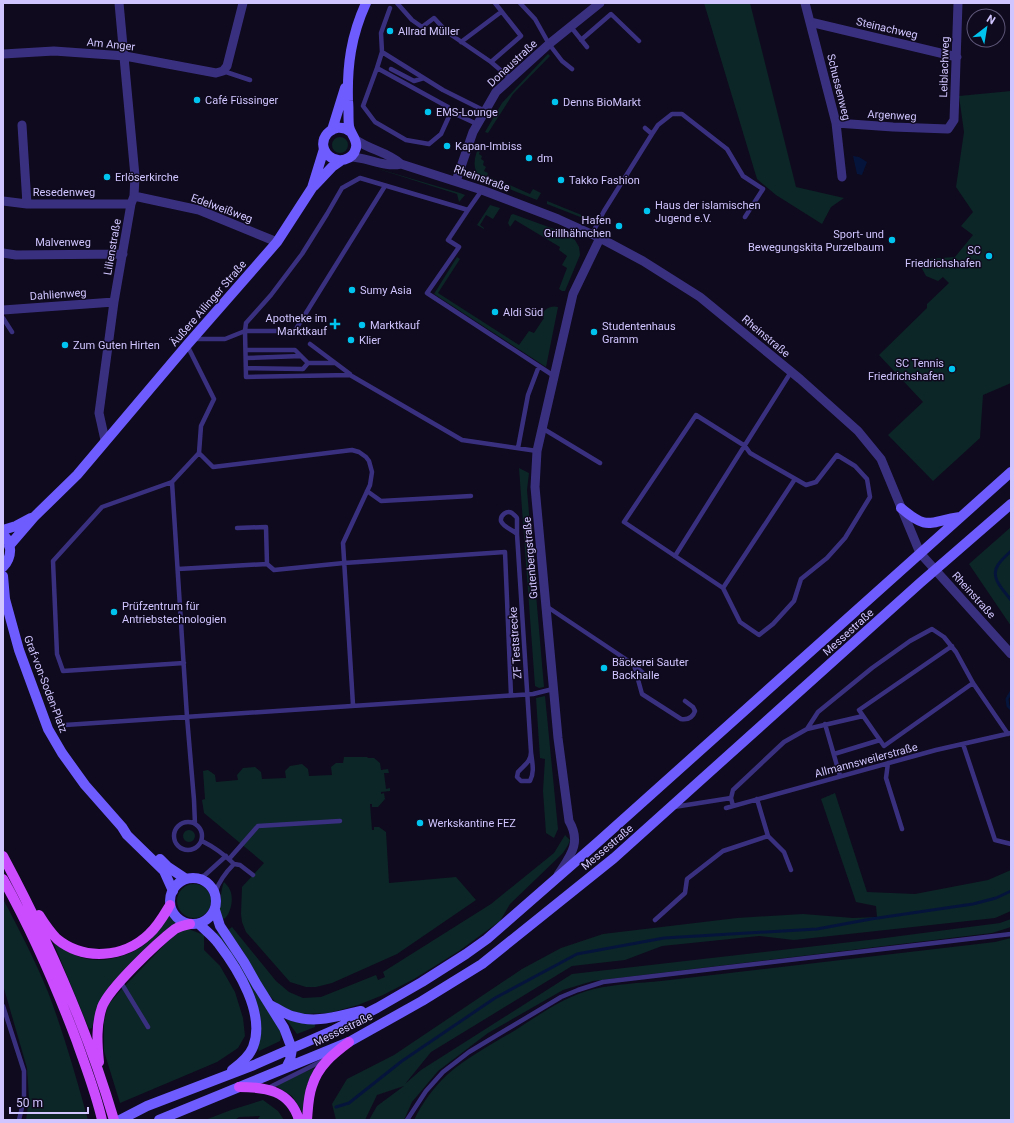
<svg xmlns="http://www.w3.org/2000/svg" width="1014" height="1123" font-family="Roboto,sans-serif">
<style>
.green{fill:#0c2627}
.water{fill:#05143b}
.lines{fill:none;stroke-linecap:round;stroke-linejoin:round}
.stream{stroke:#05143b;stroke-width:3}
.lane{stroke:#3a3080;stroke-width:4.5}
.street{stroke:#3a3080;stroke-width:9}
.secondary{stroke:#6e5cff;stroke-width:10}
.primary{stroke:#cb4cff;stroke-width:10}
.poi-dot{fill:#00c4f0;stroke:#0f0a1d;stroke-width:1.5}
.labels{text-anchor:middle;stroke-width:3;stroke-linejoin:round;paint-order:stroke}
.street-label{font-size:11px;fill:#d1c5ff;stroke:#0f0a1d}
.poi-label{font-size:11px;fill:#d1c5ff;stroke:#0f0a1d;text-anchor:start}
</style>
<rect width="100%" height="100%" fill="#0f0a1d"/>
<path class="green" d="M704,3H750L796,187L844,198L831,207L822,224L776,195L757,179Z
M548,54L550,56L513,94L488,133L485,132L502,103Z
M1011,91V383L983,395L980,438L933,481L888,435L923,402L879,355L927,308V304L949,283L943,277L938,281L926,276L920,265L926,259L955,257L973,235L961,226L973,212L956,187L964,132L959,96Z
M332 145a8 8 0 1 1 16 0a8 8 0 1 1-16 0Z
M480,144H482L479,154L482,156L481,159L484,161L483,165L486,167L484,171L488,173L487,176L502,182L500,186C495,184 487,182 482,178C470,169 475,155 480,144Z
M372,167L460,193L465,195L459,202L457,194Z
M505,183L530,194L533,189L541,193L537,200L504,187Z
M547,201L594,220L593,222L547,204Z
M490,205L500,208L493,219L486,215L480,225L484,228V229L477,225Z
M513,214L565,233L575,240L579,247L580,255L565,291H562L559,289L567,268L562,265L567,256L559,250L560,247L515,220L510,227L508,223L511,215Z
M457,257L460,259L438,293L519,345L529,331L534,333L544,318L540,316C545,309 550,305 558,307L546,367L434,294Z
M519,468L529,473L527,490L544,687L539,688L535,686Z
M1011,527V626L969,564Z
M545,696L558,829L554,838L546,833L543,791L545,759L540,758L536,698Z
M344,757H367L368,758H374L380,763L381,770L388,769L389,773H384L386,789L390,788V791L381,792V794L384,793L385,799L378,807H372V804H370L372,830H374V827H379L386,832L389,883L456,877L476,900L397,954L332,983L316,987H306L290,982L246,932L242,922L241,914L242,887L264,863L204,813L202,800L205,799L203,771L208,770L215,775L216,782L238,780L237,775L243,768L255,767L261,772L262,779L286,778L285,771L290,766L302,764L308,769L309,776L332,775L331,767L336,763H343Z
M835,793L867,892L915,894L988,880L1011,870V911L995,918L794,940L759,936L662,946L625,960L572,966L431,1052L405,1084L421,1070L572,974L877,939L1000,923L1011,919V927L992,933L593,981L563,990L488,1033L438,1071L412,1102L404,1120H369L377,1106L404,1086L377,1095L365,1120H336L332,1104L347,1079L394,1055L522,969L561,948L603,934L737,918L803,914L853,918L877,917L876,906L856,902L821,799Z
M183 836a6 6 0 1 1 12 0a6 6 0 1 1-12 0Z
M565,835L570,840L568,845L563,853L510,904L500,921L459,951L414,979L383,995L358,1005L329,1013L303,1014L289,1010L277,1004L263,988L243,951L228,930L232,927L276,981L289,992L303,998L321,997L376,975L378,980L385,977L383,972L491,904L554,853Z
M224,882C226,884 229,887 230,890C234,898 231,914 224,919L220,917C219,910 221,888 224,882Z
M177 901a17 17 0 1 1 34 0a17 17 0 1 1-34 0Z
M3,899C19,929 35,960 48,992C64,1034 76,1077 88,1120H26L29,1099L27,1068L3,985Z
M169,913L177,922L159,935L142,952L110,985L94,1020L92,1028L89,1029L54,944L56,943C64,948 71,954 80,957C102,965 132,956 149,941C157,933 163,923 169,913Z
M181,930H191L204,935V950L220,966L235,992L243,1018L245,1036L238,1048L217,1062L120,1103L104,1051V1022L108,1005L120,991L167,942Z
M220,931L239,960L257,994L280,1029L281,1037L280,1041L259,1051L258,1048L261,1031L260,1013L253,996L216,934Z
M1011,938V1120H414C422,1103 434,1087 448,1074C468,1057 492,1044 514,1031C539,1015 565,996 594,989C616,984 639,983 661,981L995,942Z
M285,1018L315,1023V1027L297,1034Z
M315,1068L303,1113L292,1096L276,1086L279,1082Z
M263,1100L278,1111L284,1120H257L260,1116L239,1117L235,1120H205L231,1110Z"/>
<path class="water" d="M853,156L859,157L867,162L862,175L857,174Z"/>
<g class="lines">
<path class="stream" d="M1011,551C1007,555 1001,560 998,565C989,577 1004,591 1011,600
M1011,692L1007,699L1008,706L1011,709
M336,1107L349,1103L402,1061L495,998L577,954L664,938L817,929L871,919L973,904L996,898L1011,891"/>
<path class="lane" d="M397,3L412,20L422,27L434,18L447,32L491,62L511,79
M520,3L535,19L549,44L562,61L572,69
M390,8L381,33L382,52L443,90L485,111
M571,27L587,47
M581,40L611,14L639,41
M461,42L501,12
M491,62L521,36L495,3
M377,68L382,52
M391,69L414,81L424,78
M223,71L250,80
M451,112L448,107L377,68L363,106L375,122L406,140L429,144L441,134L451,112L477,124
M652,134L658,125L672,114H682L727,149L743,176L763,189L745,217
M482,190L468,210L360,178L342,188L327,214L302,254L271,295L246,323L245,331L246,377L350,375L462,440L537,451
M468,210L448,240L459,247L427,293L554,376
M592,234L604,211L652,134L645,128
M3,318L12,332
M194,339H225L245,331H292L296,329L385,186
M310,344L350,374
M187,345L214,399L201,426L199,453L172,482L187,717L194,800L195,824
M246,350H295L308,363
M246,358L301,356
M246,368L303,369L308,363H334
M696,415L745,446L750,453L806,485L816,482L837,455L855,466L867,479L870,497L845,538L827,558L801,579L794,601L773,624L759,635L740,622L723,588L624,522Z
M542,428L600,463
M518,448L528,395L539,366
M199,453L213,467L352,450L359,452L366,457L369,461L372,472L370,485L343,543L353,705
M172,482L102,507L53,561L57,654L63,671L184,663
M367,491L381,501L471,496
M237,528L266,527L267,564
M517,534V518C517,517 513,514 512,513C507,510 500,515 501,521C503,527 513,530 517,534L531,752C531,762 524,765 518,772L517,777L521,781H530C535,772 532,762 531,752
M675,556L791,372
M178,569L267,564L274,570L344,563L505,552L511,695
M723,588L795,479
M546,606L633,664L644,674
M952,646L859,710L884,746L973,683
M634,665L642,694L681,719C688,720 693,717 695,711L693,707L685,701
M825,724L840,776
M65,725L533,694L553,689
M807,729L863,716
M963,744L995,840L1011,844
M834,754L880,740
M888,763L886,778L902,829
M757,799L768,836L784,852L791,870
M733,806L731,798L733,790L784,742L807,729L818,712L872,668L910,641L932,629L944,637L956,652L973,683L1008,734
M674,807L731,798
M726,808L936,750L1011,733
M174 836a14 14 0 1 1 28 0a14 14 0 1 1-28 0Z
M202,841C214,847 224,854 234,864L240,865L253,875
M229,859L258,826L340,821
M197,879L205,875L226,856
M215,893C219,881 225,873 234,864
M655,920L685,893L687,879L723,851L768,836
M120,981L148,1027
M3,1006L24,1071V1099L19,1120
M268,1088L324,1060
M407,1120L426,1091L443,1072L469,1052L561,997L578,990L603,982L1011,934"/>
<path class="street" d="M805,3L836,123L842,177
M810,22L957,57
M3,54L54,51L125,56L216,73L223,71L227,66L243,3
M836,123L893,127L948,129L954,120L958,3
M22,125L27,204H131
M356,140C370,150 388,152 401,164L482,190L558,219L600,238L643,261L700,297L800,379L858,431L881,459L920,553L1011,654
M350,157C367,157 384,168 401,164
M456,181L473,132L496,92L549,44L600,3
M134,196L199,210L277,242
M3,201L27,204
M3,253L16,255L123,254
M3,310L114,302
M105,440L99,413L114,302L131,204L134,196L135,176L119,3
M558,875C570,856 582,843 569,821L558,738L535,487L537,451L573,294L600,238"/>
<path class="secondary" d="M332,130L345,88
M351,132C333,118 313,142 329,156C338,164 353,160 356,148C358,139 350,134 349,126C348,118 349,109 348,101C347,65 351,36 366,3
M314,186L332,167L342,160
M901,508C929,532 929,521 960,517
M3,530L16,526L31,518
M3,535C13,543 12,558 3,567
M9,546L34,517L77,475L187,345L277,242L312,188L324,149
M3,576L5,599L19,650L48,729L62,753L85,785L122,827L127,835L164,871L173,891
M160,859L168,867L186,879
M170 901a23 23 0 1 1 46 0a23 23 0 1 1-46 0Z
M215,910L220,926L244,962L257,985L284,1028L292,1049L290,1060L286,1068
M199,924C205,930 213,936 218,943C238,969 266,1014 253,1047C249,1057 240,1064 232,1070
M270,1005C277,1008 285,1014 292,1016C316,1024 337,1016 361,1011
M120,1120L147,1106L254,1065L334,1030L377,1008L422,982L466,954L487,939L598,842L1011,472
M159,1120L349,1042L422,1001L482,964L614,858L920,583L1011,504"/>
<path class="primary" d="M3,856C48,940 87,1028 114,1120
M3,879C32,931 56,986 77,1042C86,1068 96,1093 102,1120
M39,915C44,923 50,932 57,939C84,961 124,958 149,934C158,926 164,915 170,905
M99,1062C97,1043 96,1025 102,1007C109,988 158,942 175,929C180,926 185,925 190,924
M239,1087C265,1087 290,1090 299,1120
M307,1120C308,1109 308,1097 312,1086C318,1066 333,1054 349,1042"/>
</g>
<g class="poi-dot">
<circle cx="390" cy="31" r="4"/>
<circle cx="197" cy="100" r="4"/>
<circle cx="555" cy="102" r="4"/>
<circle cx="428" cy="112" r="4"/>
<circle cx="447" cy="146" r="4"/>
<circle cx="529" cy="158" r="4"/>
<circle cx="107" cy="177" r="4"/>
<circle cx="561" cy="180" r="4"/>
<circle cx="647" cy="211" r="4"/>
<circle cx="619" cy="226" r="4"/>
<circle cx="892" cy="240" r="4"/>
<circle cx="989" cy="256" r="4"/>
<circle cx="352" cy="290" r="4"/>
<circle cx="495" cy="312" r="4"/>
<path d="M333 318h4v4h4v4h-4v4h-4v-4h-4v-4h4z"/>
<circle cx="362" cy="325" r="4"/>
<circle cx="594" cy="332" r="4"/>
<circle cx="351" cy="340" r="4"/>
<circle cx="65" cy="345" r="4"/>
<circle cx="952" cy="369" r="4"/>
<circle cx="114" cy="612" r="4"/>
<circle cx="604" cy="668" r="4"/>
<circle cx="420" cy="823" r="4"/>
</g>
<g class="labels">
<g class="street-label">
<text transform="translate(887 28) rotate(13)" y="4">Steinachweg</text>
<text transform="translate(111 44) rotate(6)" y="4">Am Anger</text>
<text transform="translate(512 63) rotate(-43)" y="4">Donaustraße</text>
<text transform="translate(944 67) rotate(-88)" y="4">Leiblachweg</text>
<text transform="translate(839 87) rotate(76)" y="4">Schussenweg</text>
<text transform="translate(892 115) rotate(3)" y="4">Argenweg</text>
<text transform="translate(482 178) rotate(20)" y="4">Rheinstraße</text>
<text x="64" y="196">Resedenweg</text>
<text transform="translate(222 208) rotate(20)" y="4">Edelweißweg</text>
<text x="63" y="246">Malvenweg</text>
<text transform="translate(112 247) rotate(-80)" y="4">Lilienstraße</text>
<text transform="translate(58 294) rotate(-4)" y="4">Dahlienweg</text>
<text transform="translate(208 303) rotate(-49)" y="4">Äußere Ailinger Straße</text>
<text transform="translate(766 336) rotate(40)" y="4">Rheinstraße</text>
<text transform="translate(530 558) rotate(-95)" y="4">Gutenbergstraße</text>
<text transform="translate(974 595) rotate(48)" y="4">Rheinstraße</text>
<text transform="translate(848 632) rotate(-42)" y="4">Messestraße</text>
<text transform="translate(515 643) rotate(-94)" y="4">ZF Teststrecke</text>
<text transform="translate(46 684) rotate(69)" y="4">Graf-von-Soden-Platz</text>
<text transform="translate(866 760) rotate(-15)" y="4">Allmannsweilerstraße</text>
<text transform="translate(607 847) rotate(-40)" y="4">Messestraße</text>
<text transform="translate(343 1029) rotate(-26)" y="4">Messestraße</text>
</g>
<g class="poi-label">
<text x="398" y="35">Allrad Müller</text>
<text x="205" y="104">Café Füssinger</text>
<text x="563" y="106">Denns BioMarkt</text>
<text x="436" y="116">EMS-Lounge</text>
<text x="455" y="150">Kapan-Imbiss</text>
<text x="537" y="162">dm</text>
<text x="115" y="181">Erlöserkirche</text>
<text x="569" y="184">Takko Fashion</text>
<text x="655" y="209">Haus der islamischen<tspan x="655" dy="13">Jugend e.V.</tspan></text>
<text x="611" y="224" text-anchor="end">Hafen<tspan x="611" dy="13">Grillhähnchen</tspan></text>
<text x="884" y="238" text-anchor="end">Sport- und<tspan x="884" dy="13">Bewegungskita Purzelbaum</tspan></text>
<text x="981" y="254" text-anchor="end">SC<tspan x="981" dy="13">Friedrichshafen</tspan></text>
<text x="360" y="294">Sumy Asia</text>
<text x="503" y="316">Aldi Süd</text>
<text x="327" y="322" text-anchor="end">Apotheke im<tspan x="327" dy="13">Marktkauf</tspan></text>
<text x="370" y="329">Marktkauf</text>
<text x="602" y="330">Studentenhaus<tspan x="602" dy="13">Gramm</tspan></text>
<text x="359" y="344">Klier</text>
<text x="73" y="349">Zum Guten Hirten</text>
<text x="944" y="367" text-anchor="end">SC Tennis<tspan x="944" dy="13">Friedrichshafen</tspan></text>
<text x="122" y="610">Prüfzentrum für<tspan x="122" dy="13">Antriebstechnologien</tspan></text>
<text x="612" y="666">Bäckerei Sauter<tspan x="612" dy="13">Backhalle</tspan></text>
<text x="428" y="827">Werkskantine FEZ</text>
</g>
</g>
<rect width="1014" height="1123" fill="none" stroke="#d1c5ff" stroke-width="8"/>
<g transform="translate(986 28) rotate(31)"><circle r="19" fill="#0f0a1d" stroke="#5d5577"/>
<path d="M0-3L7 15L0 10L-7 15Z" fill="#00c4f0"/>
<text y="-6" font-size="11" font-weight="bold" text-anchor="middle" fill="#d1c5ff">N</text>
</g>
<path d="M10 1107v6h78v-6" fill="none" stroke="#d1c5ff" stroke-width="2"/>
<text x="16" y="1107" font-size="12" fill="#d1c5ff" stroke="#0f0a1d" stroke-width="3" paint-order="stroke">50 m</text>
</svg>
